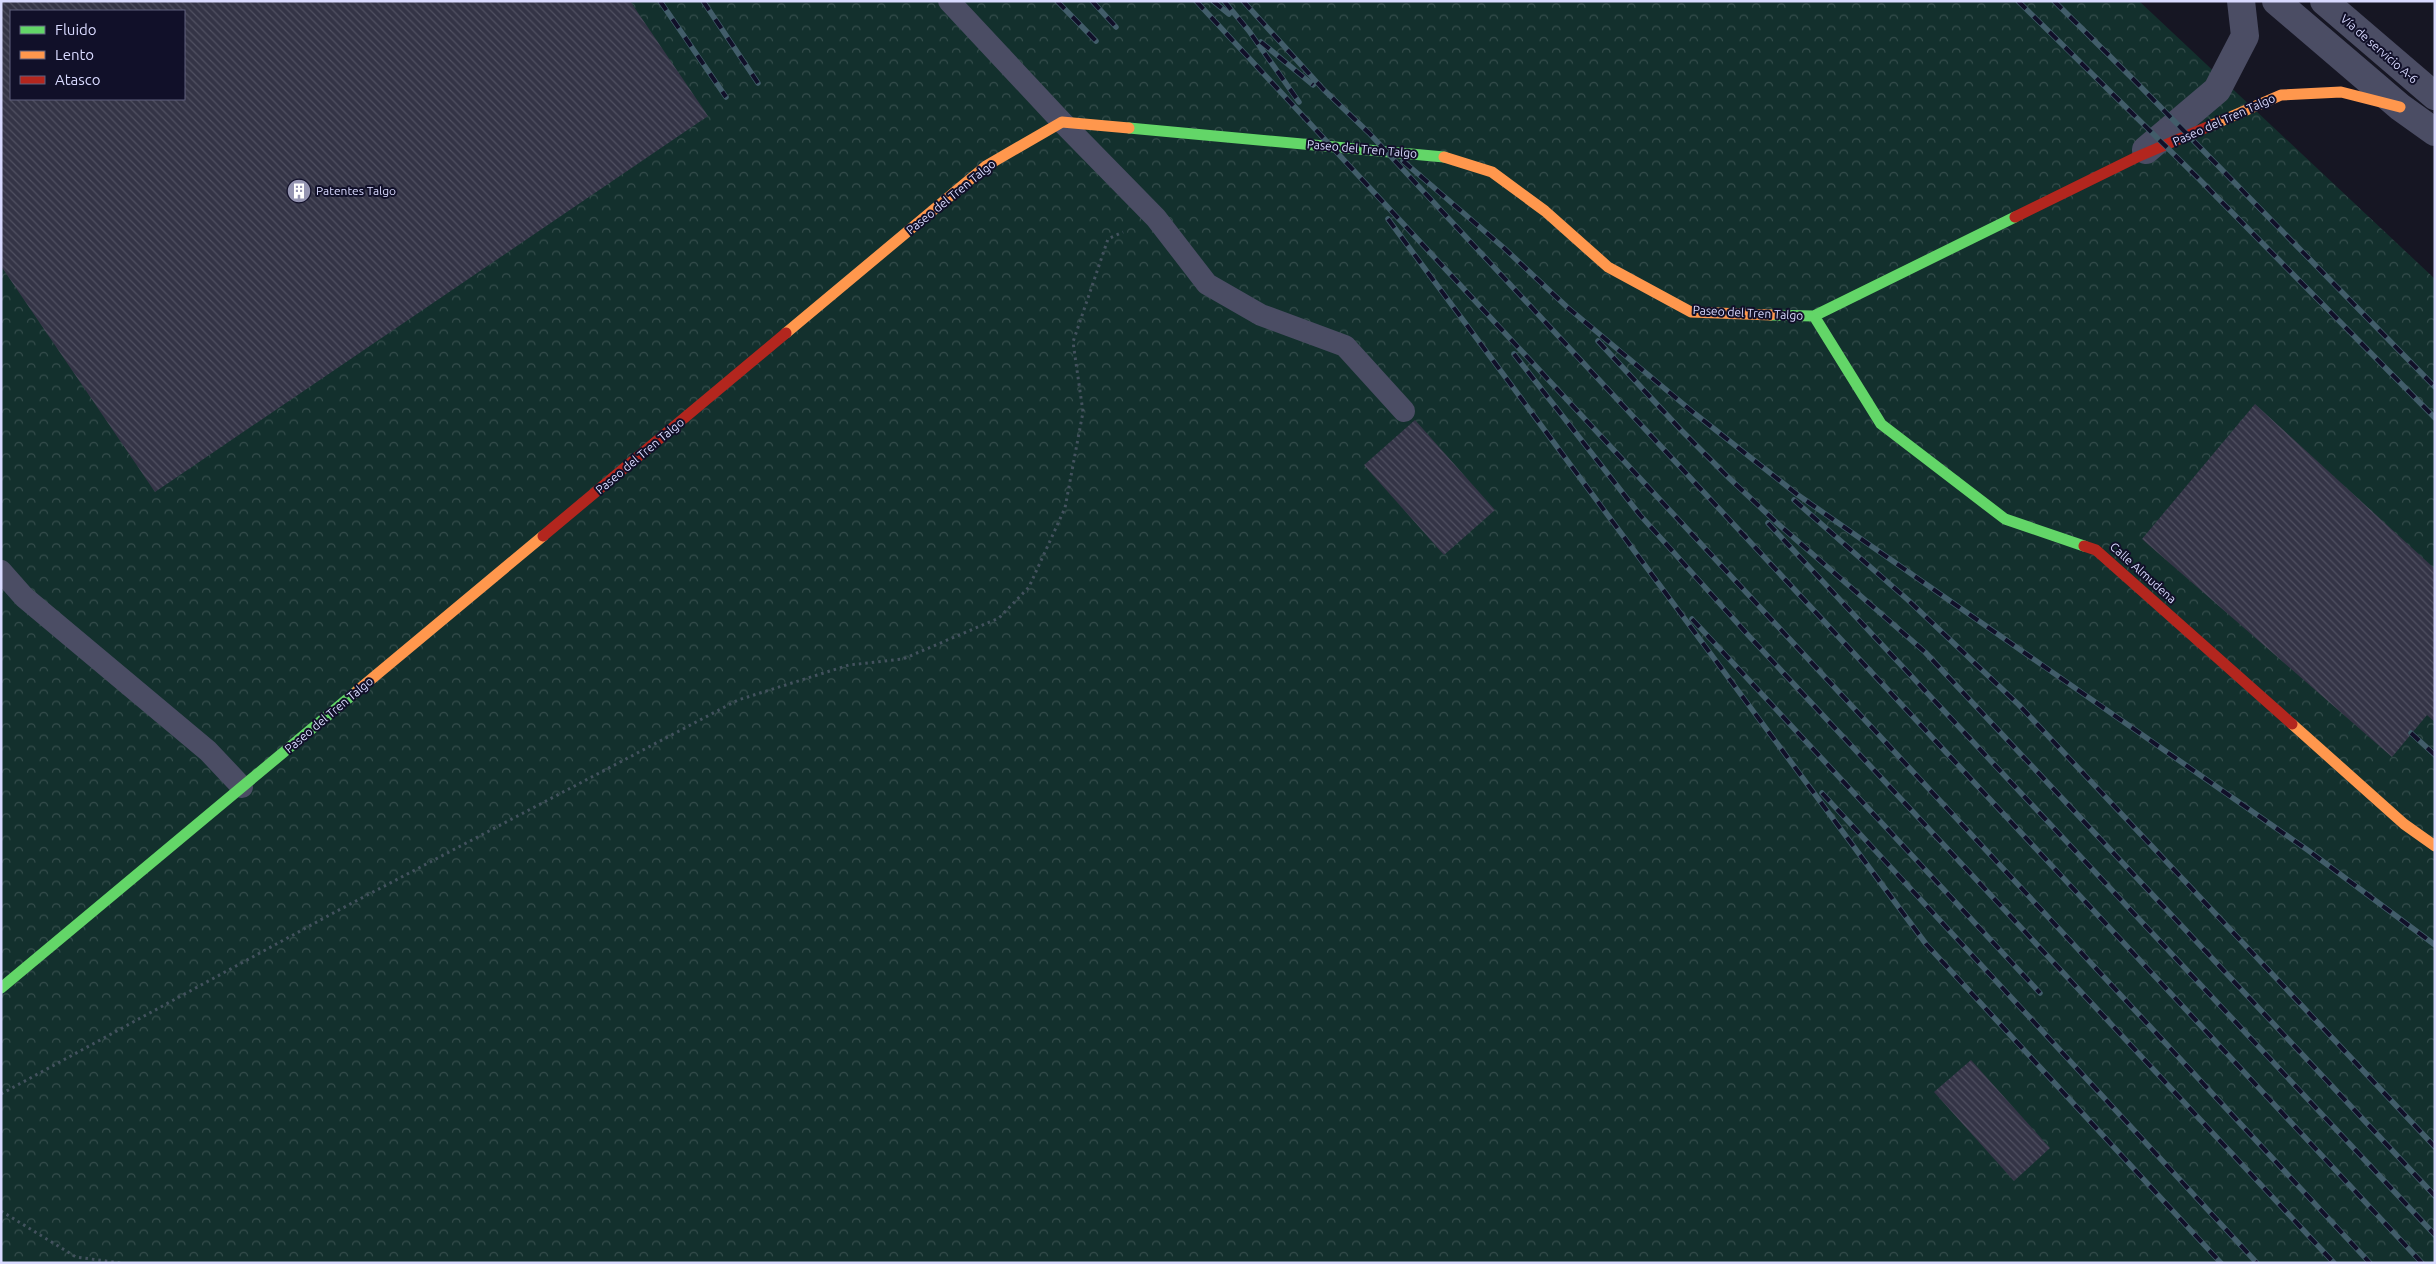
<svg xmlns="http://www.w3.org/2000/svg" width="2436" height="1264" font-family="Ubuntu,sans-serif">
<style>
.park{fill:url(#park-crowns);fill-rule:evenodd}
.building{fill:url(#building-back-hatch);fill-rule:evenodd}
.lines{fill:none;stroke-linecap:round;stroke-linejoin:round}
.path{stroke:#43525e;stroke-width:3;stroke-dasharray:2.5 4;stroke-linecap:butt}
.lane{stroke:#4b4d64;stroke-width:22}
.street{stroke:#4b4d64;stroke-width:28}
.fast{stroke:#63d668;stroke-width:11}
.slow{stroke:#ff974d;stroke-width:11}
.jam{stroke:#b3261e;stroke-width:11}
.rail-casing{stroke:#425d6a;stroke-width:5.5}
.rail{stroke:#111029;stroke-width:4;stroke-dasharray:11;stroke-linecap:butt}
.labels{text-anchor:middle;stroke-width:4;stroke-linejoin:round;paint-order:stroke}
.street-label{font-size:12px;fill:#d9daff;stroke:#111029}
.poi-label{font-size:12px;fill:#d9daff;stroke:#111029;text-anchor:start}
</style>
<defs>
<pattern id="park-crowns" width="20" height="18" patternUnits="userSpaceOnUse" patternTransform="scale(1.25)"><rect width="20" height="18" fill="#13302d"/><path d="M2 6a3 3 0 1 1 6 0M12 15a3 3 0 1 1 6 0" fill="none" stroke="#354d4c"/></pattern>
<pattern id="building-back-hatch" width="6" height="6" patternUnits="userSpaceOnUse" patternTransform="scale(1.25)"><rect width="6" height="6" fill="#343446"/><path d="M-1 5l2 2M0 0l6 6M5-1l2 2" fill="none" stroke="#515162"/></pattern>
</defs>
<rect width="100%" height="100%" fill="#161623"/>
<path class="park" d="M1,1H2139L2435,279V1263H1ZM11,11H184V99H11Z"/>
<path class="building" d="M1,1H630L708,116L155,492L1,266ZM11,11H184V99H11Z
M2255,404L2435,569V722L2427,715L2392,757L2142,539Z
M1415,420L1495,510L1444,555L1364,465Z
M1971,1060L2050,1148L2014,1181L1934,1092Z"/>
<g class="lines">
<path class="path" d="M1,1094L337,911L738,700L849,665L903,659L999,618L1029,587L1065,508L1083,412L1073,342L1108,239L1123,232
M1,1211L76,1257L121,1263"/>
<path class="lane" d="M949,1L1062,122L1156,218L1207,284L1261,315L1345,346L1404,411
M1,571L24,597L208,751L242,787"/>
<path class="street" d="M2276,1L2400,107L2435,132
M2324,1L2435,96
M2146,150L2217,90L2245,36L2241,1"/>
<path class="fast" d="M1129,128L1444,157
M1771,315L1814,316L2015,217
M1814,316L1881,424L2005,519L2084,546
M1,988L357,691"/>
<path class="slow" d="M2212,125L2281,95L2341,92L2400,107
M1444,157L1492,172L1545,211L1608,267L1691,312L1771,315
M786,333L986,166L1062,122L1129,128
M357,691L543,536
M2292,724L2404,824L2435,846"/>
<path class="jam" d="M2015,217L2137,157L2212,125
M543,536L786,333
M2084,546L2096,550L2292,724"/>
<g class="rail-casing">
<path id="rail" d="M660,1L726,97
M703,1L758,83
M1057,1L1096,41
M1092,1L1116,27
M1196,1L2370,1263
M1213,1L1229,14
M1224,1L1249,31L1299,102
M1243,1L1323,89L1369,133L2422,1263
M2018,1L2199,179L2435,418
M2054,1L2135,81L2435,387
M1261,42L1313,85
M1403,161L1504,248L1567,307L1694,413L1798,495L2309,851L2435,945
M1388,219L1926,944L2221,1263
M1598,341L1681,430L1728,477L1777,523L1925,652L2435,1196
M1514,354L1640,515L1748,635L2334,1263
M1794,500L1908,600L2019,705L2435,1147
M1768,523L2435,1235
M1692,619L2040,993
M2411,733L2435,755
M1822,793L2257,1263"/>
</g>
<use href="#rail" class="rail"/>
</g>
<defs>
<g id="building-disc" transform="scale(1.25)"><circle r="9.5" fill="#9595b2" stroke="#111029"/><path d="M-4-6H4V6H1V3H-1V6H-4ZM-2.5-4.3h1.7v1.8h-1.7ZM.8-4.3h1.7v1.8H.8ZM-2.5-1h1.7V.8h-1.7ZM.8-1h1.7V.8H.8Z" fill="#fff"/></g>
</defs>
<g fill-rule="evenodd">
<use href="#building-disc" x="299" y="191"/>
</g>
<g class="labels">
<g class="street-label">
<text transform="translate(2379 49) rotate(41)" y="4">Vía de servicio A-6</text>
<text transform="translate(2224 120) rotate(-24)" y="4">Paseo del Tren Talgo</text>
<text transform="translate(1362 149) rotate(5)" y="4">Paseo del Tren Talgo</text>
<text transform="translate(951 197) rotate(-39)" y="4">Paseo del Tren Talgo</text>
<text transform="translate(1748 313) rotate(3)" y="4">Paseo del Tren Talgo</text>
<text transform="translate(640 456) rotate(-40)" y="4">Paseo del Tren Talgo</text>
<text transform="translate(2143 573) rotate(42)" y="4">Calle Almudena</text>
<text transform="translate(329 715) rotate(-40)" y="4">Paseo del Tren Talgo</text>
</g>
<g class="poi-label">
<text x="316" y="195">Patentes Talgo</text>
</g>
</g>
<rect width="2436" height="1264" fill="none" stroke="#d9daff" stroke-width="5"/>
<rect x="10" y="10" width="175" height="90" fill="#111029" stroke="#61617f"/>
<rect x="20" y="26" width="25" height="8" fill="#63d668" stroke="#61617f"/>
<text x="55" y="35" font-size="15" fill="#d9daff">Fluido</text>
<rect x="20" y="51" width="25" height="8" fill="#ff974d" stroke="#61617f"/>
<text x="55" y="60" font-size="15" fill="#d9daff">Lento</text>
<rect x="20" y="76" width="25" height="8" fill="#b3261e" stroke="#61617f"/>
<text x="55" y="85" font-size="15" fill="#d9daff">Atasco</text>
</svg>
